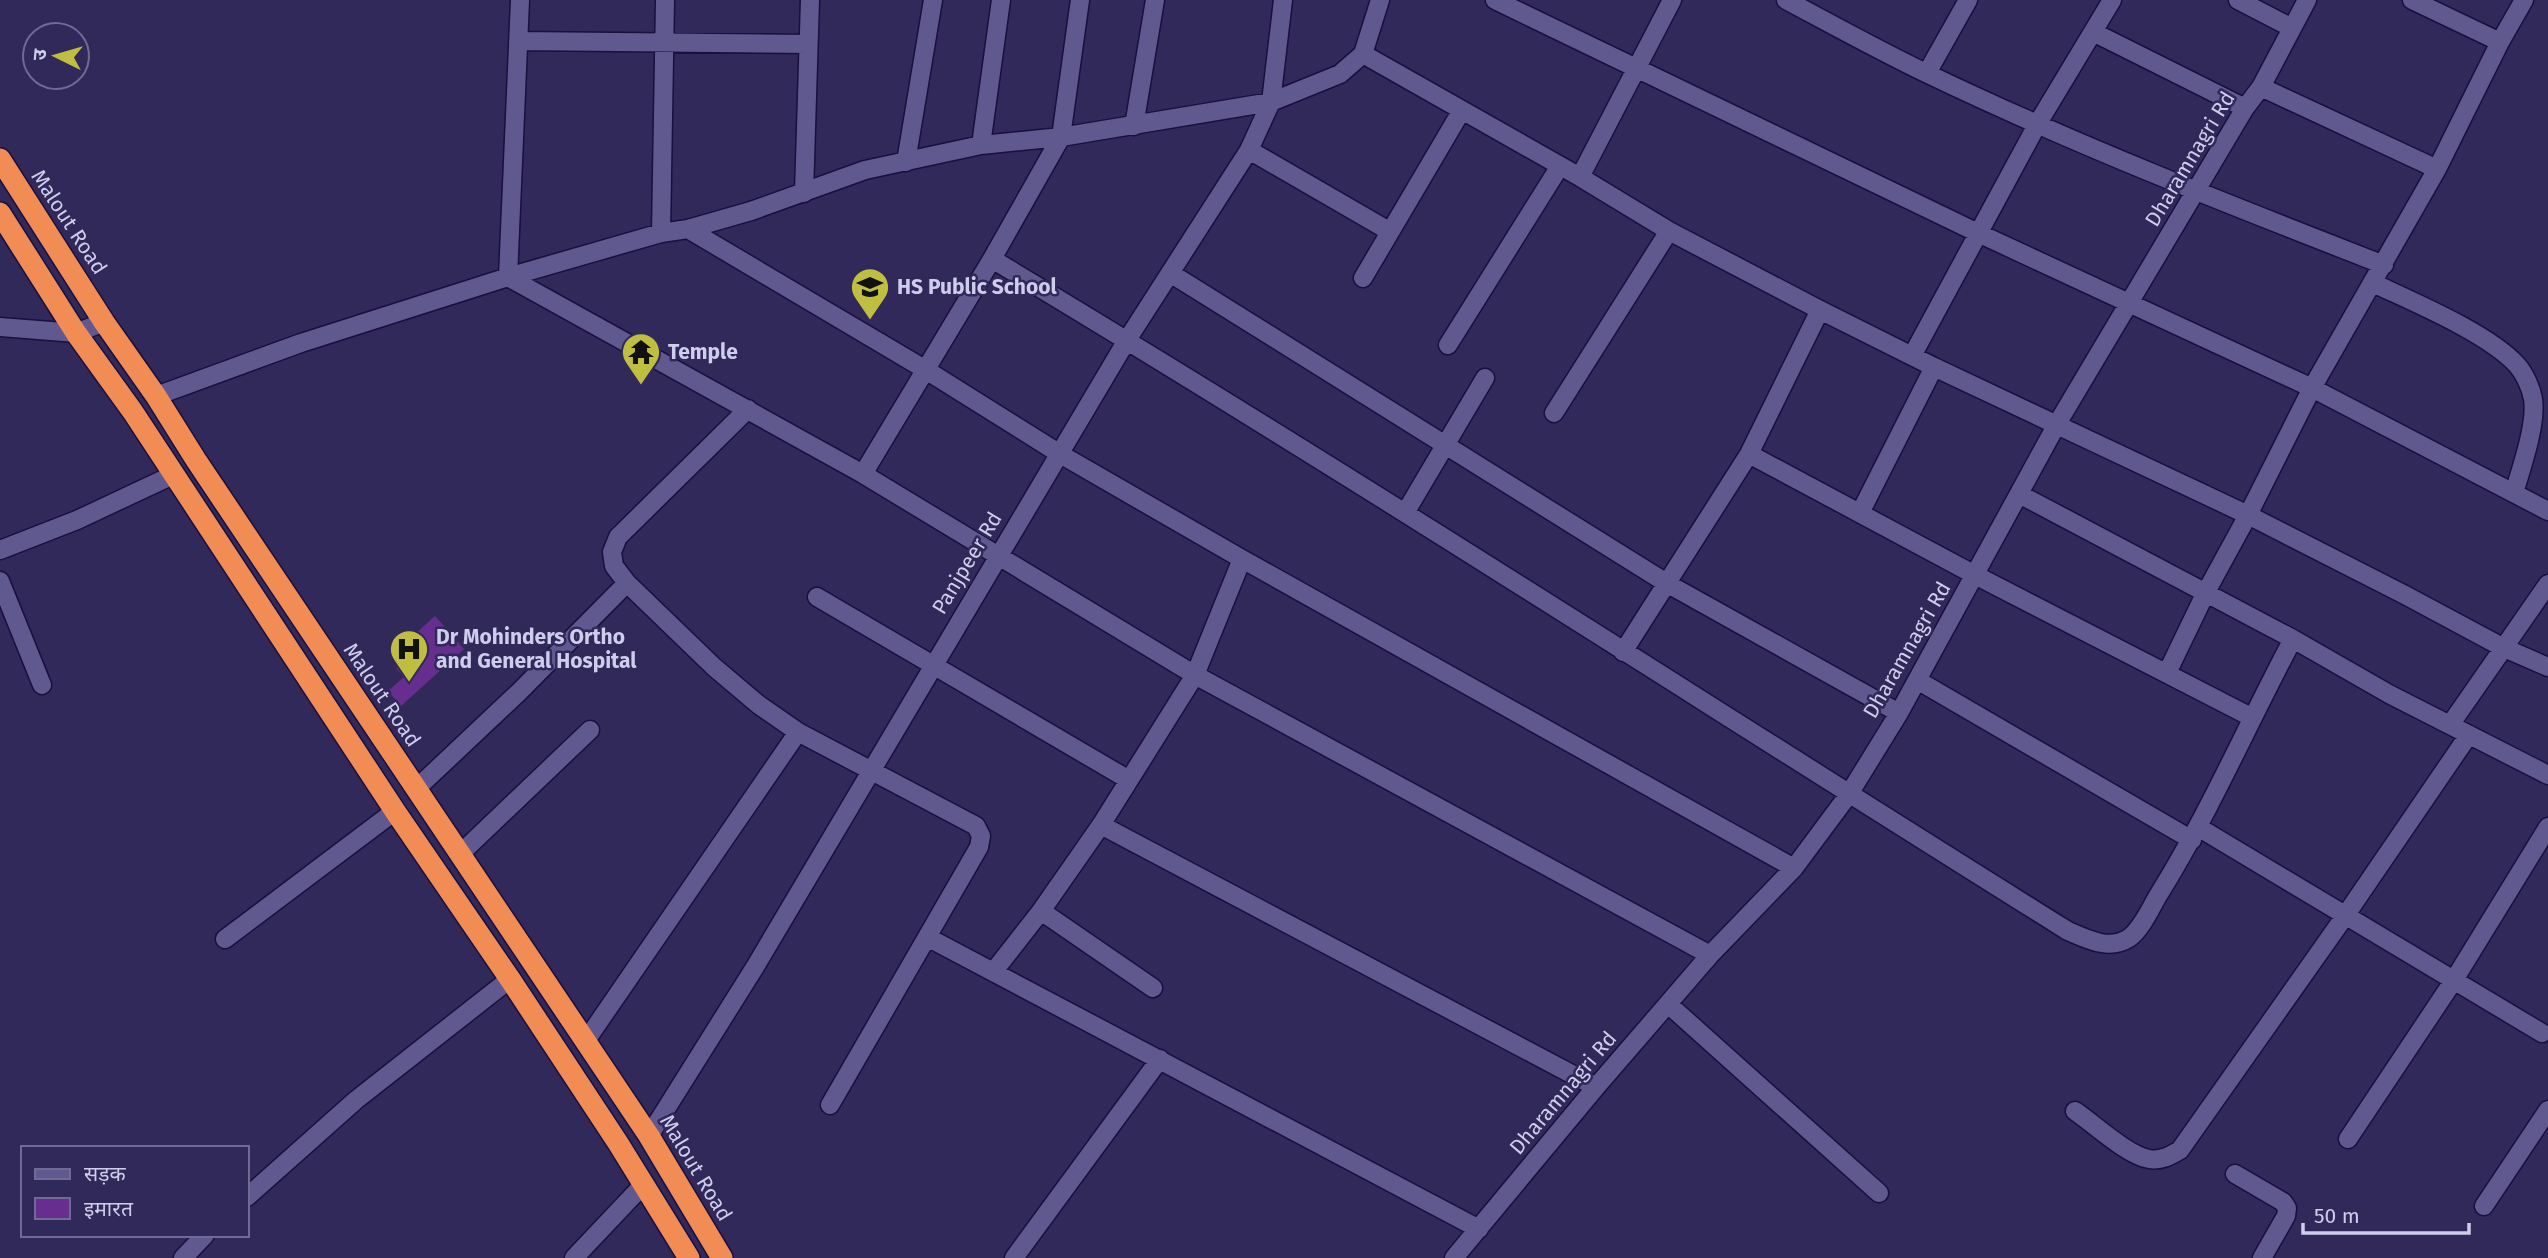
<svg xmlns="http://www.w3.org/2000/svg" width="2548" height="1258" font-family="'Fira Sans','Noto Sans Devanagari',sans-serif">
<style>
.building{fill:#672e8f}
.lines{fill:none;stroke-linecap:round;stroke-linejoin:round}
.minor-casing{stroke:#1a0f3e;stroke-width:21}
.highway-casing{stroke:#1a0f3e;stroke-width:24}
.minor{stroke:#5f598f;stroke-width:18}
.highway{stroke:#f18c54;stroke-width:21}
.labels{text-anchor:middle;stroke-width:5;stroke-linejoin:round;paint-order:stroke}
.street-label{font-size:21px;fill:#cfcdec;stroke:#31295a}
.poi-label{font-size:21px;font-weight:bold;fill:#cfcdec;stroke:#31295a;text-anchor:start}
</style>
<rect width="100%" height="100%" fill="#31295a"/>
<path class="building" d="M435,616L464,649L401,706L388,691L404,677L396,668L403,663L394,653Z"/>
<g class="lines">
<g class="minor-casing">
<path id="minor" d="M520,0L508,277L863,474L1195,675L1710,955
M1495,0L1978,233L2312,388L2548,511
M1786,0C1833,25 1880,51 1928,74C2076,145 2230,205 2384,265
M2238,0L2292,28
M2412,0L2500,42
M2093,32L2245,108
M518,41L808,44
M1363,54L1580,177L1669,231L1820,310L1934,367L2248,515L2405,595L2502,647L2548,667
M1927,73L1968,0
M2261,87L2437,169
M1134,126L1155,0
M981,145L1001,0
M1249,150L1389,231
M906,162L933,0
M1580,177L1672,0
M804,193L810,0
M688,229L926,370L1060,454L1242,559L1794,868
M661,233L665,0
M992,259C1354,476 1709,707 2068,931C2087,939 2109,951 2129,938C2142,929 2151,907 2159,894C2210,812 2248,723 2293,639
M1170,273L1668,584L1899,713
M1363,278L1462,110
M2373,283C2413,302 2488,333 2517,365C2525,374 2531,388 2533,399C2537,424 2521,469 2514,493
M0,327L76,333L104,322
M1448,345L1560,166
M1912,356L2038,123L2112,0
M156,396L301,343L508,277L661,233L688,229L751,211L865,170L981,145L1061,137L1271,102L1340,74L1363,54L1380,0
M748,409L618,537L612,552L614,566L627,583L714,667L759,705L798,732L976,826L981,836L979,847L830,1105
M1554,413L1669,231
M1749,454L1975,575L2251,717
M863,474L992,259L1061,137L1080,0
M2019,494L2293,639L2389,694L2548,775
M1405,513L1485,378
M1860,513L1934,367
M0,550L77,520L173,475
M0,581L42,685
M817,597L1129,780
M1623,652L1749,454L1820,310
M2167,673L2206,592L2248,515L2312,388L2437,169L2500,42L2524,0
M1917,680L2192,840
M2450,725L2548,584
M416,789L519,692L627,583
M1101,825L1596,1087
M2198,827L2542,1033
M460,854L590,730
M1041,911L1153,988
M927,937L1479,1229
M225,939L395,811
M994,971L1041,911L1101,825L1195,675L1242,559
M1668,1004L1879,1193
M585,1042L798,732
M2075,1111C2094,1124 2127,1155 2149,1159C2161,1161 2170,1156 2180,1150L2345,916L2468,736
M649,1136L755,967L1127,340L1249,150L1271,102L1283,0
M2348,1139L2454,980L2548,827
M2235,1174L2283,1202L2287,1208L2286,1216L2262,1258
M247,1197L356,1100L510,979
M2484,1206L2548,1110
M183,1258L205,1235
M574,1258L644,1184
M1014,1258L1160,1059
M1454,1258L1596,1087L1710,955L1794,868L1849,794L1899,713L2057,424L2245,108L2261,87L2307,0"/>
</g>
<g class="highway-casing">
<path id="highway" d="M0,159L104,322L156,396L196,460L649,1136L722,1258
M0,213L76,333L133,412L395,811L510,979L618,1143L689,1258"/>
</g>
<use href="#minor" class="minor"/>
<use href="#highway" class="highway"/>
</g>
<defs>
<g id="school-pin" transform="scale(2.0125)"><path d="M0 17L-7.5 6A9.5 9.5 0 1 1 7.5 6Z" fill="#c0be40" stroke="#31295a"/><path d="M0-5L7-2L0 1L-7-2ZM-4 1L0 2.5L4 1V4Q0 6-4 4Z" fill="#111"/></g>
<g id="temple-pin" transform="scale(2.0125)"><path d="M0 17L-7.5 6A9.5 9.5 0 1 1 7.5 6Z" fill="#c0be40" stroke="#31295a"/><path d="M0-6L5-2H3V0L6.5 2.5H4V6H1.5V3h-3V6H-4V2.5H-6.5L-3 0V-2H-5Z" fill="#111"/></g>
<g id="hospital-pin" transform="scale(2.0125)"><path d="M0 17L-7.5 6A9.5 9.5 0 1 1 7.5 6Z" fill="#c0be40" stroke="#31295a"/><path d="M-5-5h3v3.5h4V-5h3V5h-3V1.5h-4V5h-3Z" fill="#111"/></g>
</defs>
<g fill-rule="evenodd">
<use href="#school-pin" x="870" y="287"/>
<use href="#temple-pin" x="641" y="352"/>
<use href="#hospital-pin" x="409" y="649"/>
</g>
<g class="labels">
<g class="street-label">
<text transform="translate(2190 159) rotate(-59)" y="7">Dharamnagri Rd</text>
<text transform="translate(69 222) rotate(57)" y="7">Malout Road</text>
<text transform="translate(967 563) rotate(-59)" y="7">Panjpeer Rd</text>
<text transform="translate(1907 650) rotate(-60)" y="7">Dharamnagri Rd</text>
<text transform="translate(382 695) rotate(56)" y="7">Malout Road</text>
<text transform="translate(1563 1093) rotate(-50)" y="7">Dharamnagri Rd</text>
<text transform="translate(696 1168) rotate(59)" y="7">Malout Road</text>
</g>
<g class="poi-label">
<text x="897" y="294">HS Public School</text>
<text x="668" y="359">Temple</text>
<text x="436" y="644">Dr Mohinders Ortho<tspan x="436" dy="24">and General Hospital</tspan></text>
</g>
</g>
<rect x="21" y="1146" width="228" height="91" fill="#31295a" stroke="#706b94" stroke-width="2"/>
<rect x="35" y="1169" width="35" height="10" fill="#5f598f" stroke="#706b94" stroke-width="2"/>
<text x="84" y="1181" font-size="21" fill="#cfcdec">सड़क</text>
<rect x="35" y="1198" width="35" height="21" fill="#672e8f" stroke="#706b94" stroke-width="2"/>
<text x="84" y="1216" font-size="21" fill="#cfcdec">इमारत</text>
<g transform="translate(56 56) rotate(275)"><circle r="33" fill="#31295a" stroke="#706b94" stroke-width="2"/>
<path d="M0-5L12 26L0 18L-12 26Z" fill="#c0be40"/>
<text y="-10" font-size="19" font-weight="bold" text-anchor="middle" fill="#cfcdec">उ</text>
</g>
<path d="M2303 1223v10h166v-10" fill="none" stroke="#cfcdec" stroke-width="3.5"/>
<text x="2314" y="1223" font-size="21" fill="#cfcdec" stroke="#31295a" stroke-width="5" paint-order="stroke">50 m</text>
</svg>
